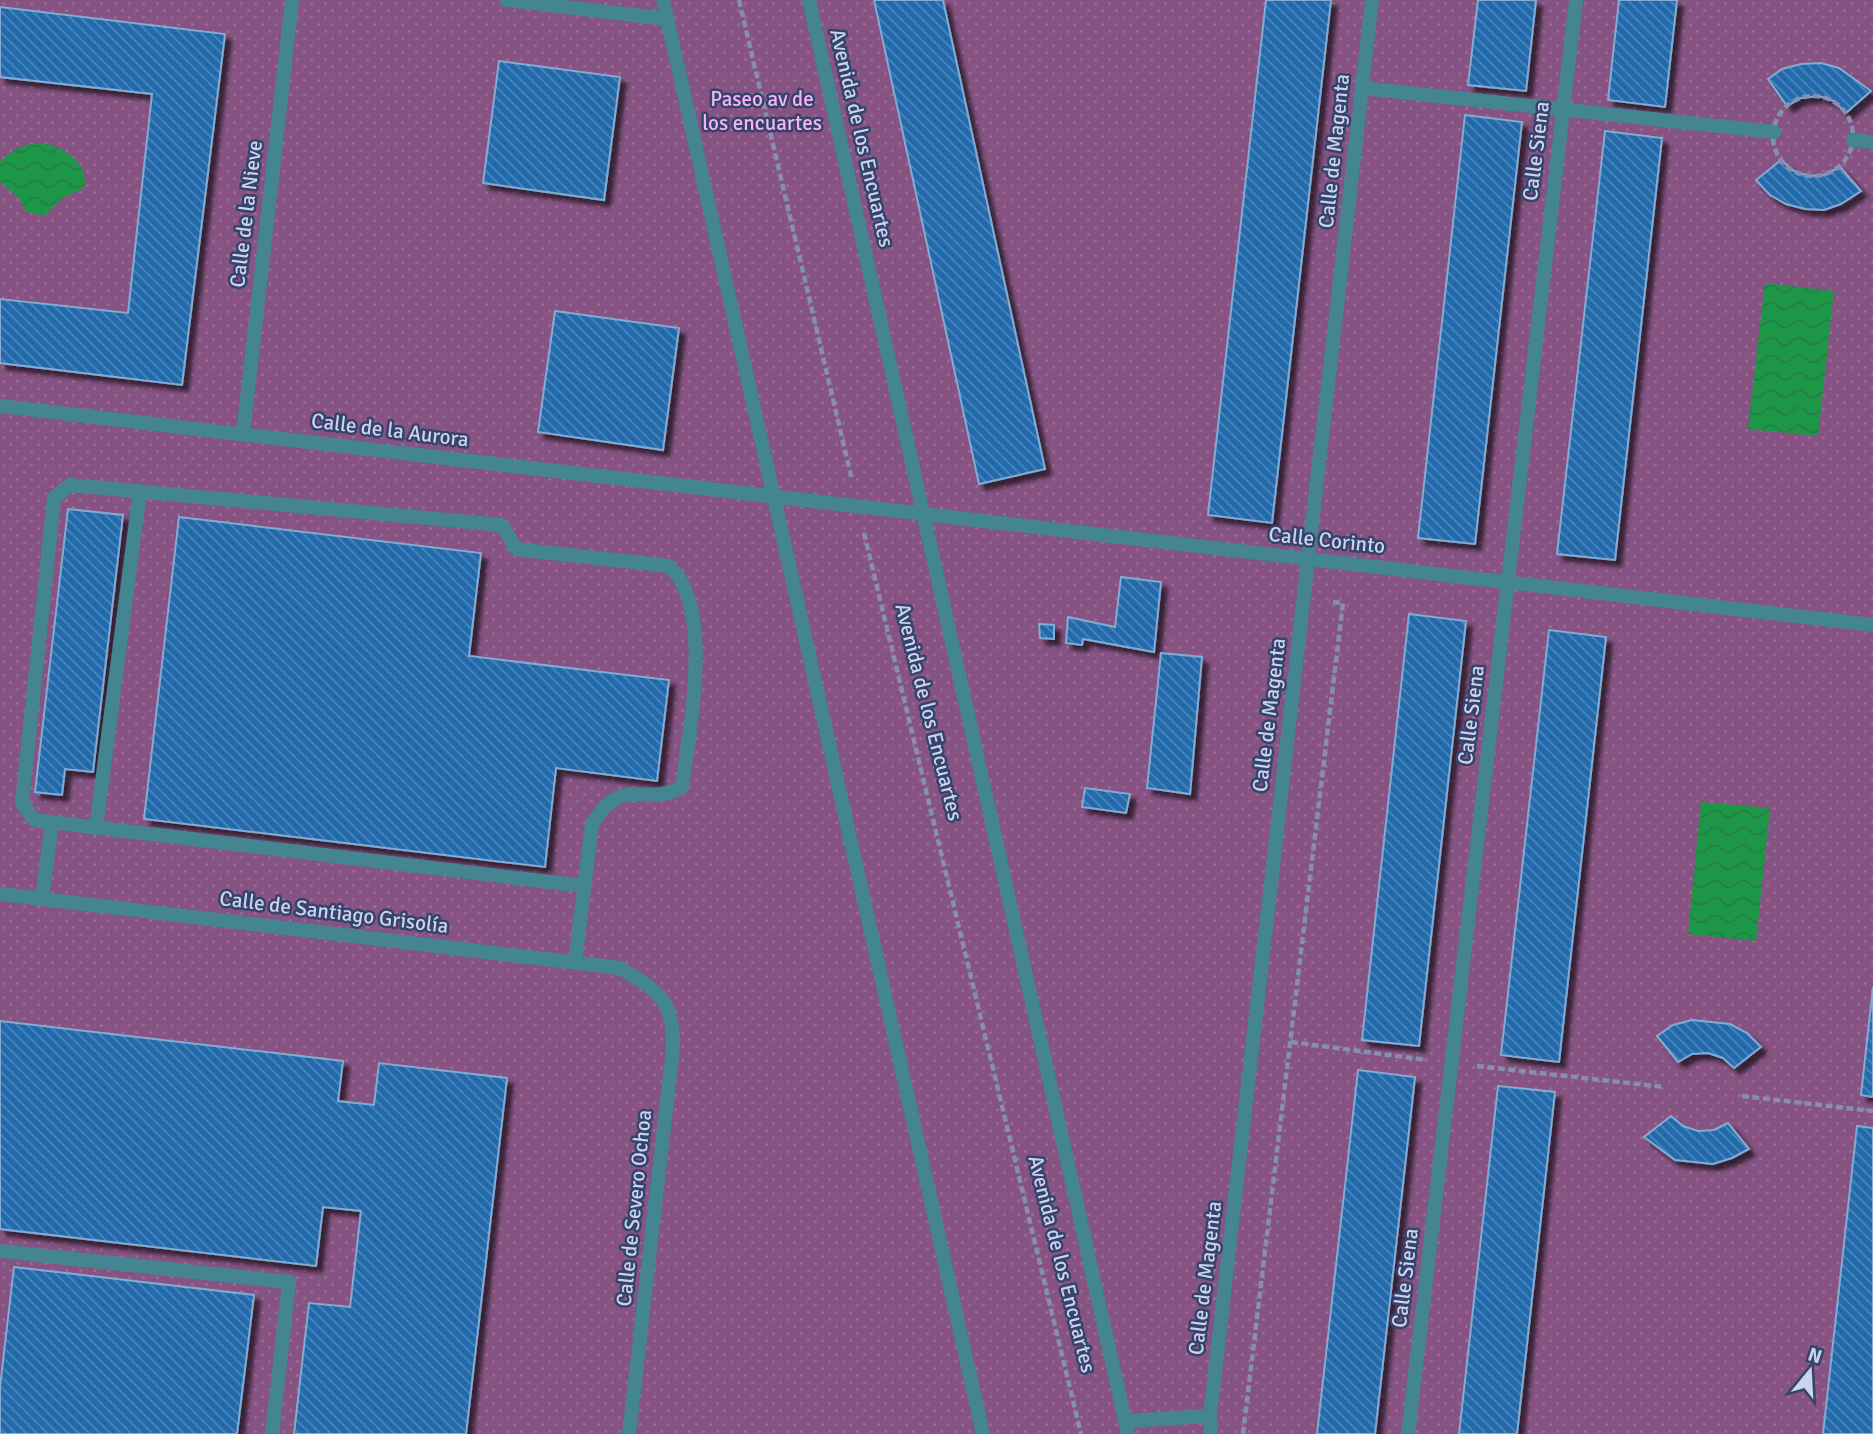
<svg xmlns="http://www.w3.org/2000/svg" width="1873" height="1434" font-family="Signika,sans-serif">
<style>
.park{fill:url(#park-dots)}
.water{fill:url(#water-waves)}
.building{fill:url(#building-back-hatch);stroke:#85abd3;stroke-width:2;filter:url(#shadow)}
.lines{fill:none;stroke-linecap:round;stroke-linejoin:round}
.path{stroke:#8590b1;stroke-width:4.5;stroke-dasharray:7 3.5;stroke-linecap:butt}
.service{stroke:#438691;stroke-width:14}
.pedestrian{stroke:#438691;stroke-width:14}
.minor{stroke:#438691;stroke-width:14}
.labels{text-anchor:middle;stroke-width:5;stroke-linejoin:round;paint-order:stroke}
.park-label{font-size:21px;fill:#f8b4f2;stroke:#36436c}
.street-label{font-size:21px;fill:#cbd4ed;stroke:#36436c}
</style>
<defs>
<pattern id="park-dots" width="8" height="8" patternUnits="userSpaceOnUse" patternTransform="scale(1.75)"><rect width="8" height="8" fill="#865382"/><path d="M2 2h.1M6 6h.1" fill="none" stroke="#966b94" stroke-width="1.8" stroke-linecap="round"/></pattern>
<pattern id="water-waves" width="16" height="10" patternUnits="userSpaceOnUse" patternTransform="scale(1.75)"><rect width="16" height="10" fill="#1c9747"/><path d="M0 5q4-4 8 0t8 0" fill="none" stroke="#267d47"/></pattern>
<pattern id="building-back-hatch" width="6" height="6" patternUnits="userSpaceOnUse" patternTransform="scale(1.75)"><rect width="6" height="6" fill="#226bac"/><path d="M-1 5l2 2M0 0l6 6M5-1l2 2" fill="none" stroke="#4b86bc"/></pattern>
<filter id="shadow"><feDropShadow dx="6" dy="6" stdDeviation="2" flood-color="#0009"/></filter>
</defs>
<rect width="100%" height="100%" fill="#36436c"/>
<path class="park" d="M0,0H1873V1434H0Z"/>
<path class="water" d="M41,143C63,146 90,163 84,188L63,198L43,216L25,211L19,198L0,182V162C13,149 23,144 41,143Z
M1765,283L1834,291L1818,436L1748,429Z
M1701,802L1770,808L1756,941L1688,934Z"/>
<path class="building" d="M874,0H943L1045,469L979,484Z
M1266,0H1331L1272,523L1208,515Z
M1478,0H1536L1526,91L1468,85Z
M1619,0H1677L1665,107L1608,100Z
M0,7L225,34L182,385L0,363V299L128,313L152,94L0,77Z
M499,61L620,77L604,200L483,183Z
M1821,63L1839,68L1871,91L1846,113L1834,101L1819,96L1801,98L1787,106L1768,79L1782,69L1801,64Z
M1465,115L1522,122L1475,544L1418,538Z
M1605,131L1662,138L1615,560L1557,554Z
M1781,160L1794,171L1809,176L1824,175L1840,167L1861,191L1841,204L1824,210L1805,209L1786,204L1770,195L1756,180Z
M555,311L679,328L663,450L538,432Z
M68,509L123,515L93,772L65,769L62,795L35,792Z
M179,517L481,553L469,656L669,680L657,781L556,768L545,867L144,819Z
M1121,577L1161,582L1154,652L1083,639L1082,645L1066,643L1068,617L1115,627Z
M1409,614L1466,621L1419,1046L1362,1040Z
M1039,624L1054,625V639L1040,638Z
M1549,630L1606,637L1559,1062L1501,1055Z
M1161,653L1202,657L1190,794L1147,788Z
M1085,788L1130,794L1126,813L1082,807Z
M1873,987V1097L1861,1095Z
M1692,1020L1730,1024L1747,1033L1761,1047L1734,1068L1723,1058L1708,1053L1692,1054L1678,1062L1657,1036L1673,1025Z
M0,1021L343,1061L338,1101L374,1105L379,1063L507,1078L466,1434H294L309,1303L350,1307L361,1211L323,1207L316,1266L0,1229Z
M1358,1070L1415,1077L1375,1434H1317Z
M1498,1086L1555,1092L1517,1434H1459Z
M1671,1116L1683,1126L1698,1131L1714,1130L1728,1123L1749,1149L1732,1158L1713,1164L1675,1160L1644,1137Z
M1857,1126L1873,1128V1434H1823Z
M14,1267L254,1295L237,1434H0V1387Z"/>
<g class="lines">
<path class="path" d="M739,0L852,480
M1773 136a40 40 0 1 1 80 0a40 40 0 1 1-80 0Z
M864,533L1081,1434
M1291,1042L1427,1060
M1477,1066L1664,1087
M1742,1096L1873,1111
M1243,1434L1343,603L1329,602"/>
<path class="service" d="M96,828L140,491
M42,899L52,823
M575,962L592,824C625,772 642,809 682,787C689,730 715,607 669,566L516,549L502,525L70,485L54,498L22,803L34,820L583,886
M0,1251L289,1282L272,1434"/>
<path class="pedestrian" d="M506,0L667,19
M1362,88L1774,132
M1853,140L1873,142"/>
<path class="minor" d="M663,0L983,1434
M809,0L1128,1434
M0,406L1873,625
M243,434L292,0
M0,894L620,968C660,992 673,999 673,1048L629,1434
M1125,1421L1210,1416
M1211,1434L1210,1416L1372,0
M1408,1434L1576,0"/>
</g>
<g class="labels">
<g class="park-label">
<text x="762" y="106">Paseo av de<tspan x="762" dy="24">los encuartes</tspan></text>
</g>
<g class="street-label">
<text transform="translate(862 138) rotate(77)" y="7">Avenida de los Encuartes</text>
<text transform="translate(1334 151) rotate(-84)" y="7">Calle de Magenta</text>
<text transform="translate(1536 151) rotate(-83)" y="7">Calle Siena</text>
<text transform="translate(246 214) rotate(-83)" y="7">Calle de la Nieve</text>
<text transform="translate(390 430) rotate(7)" y="7">Calle de la Aurora</text>
<text transform="translate(1327 540) rotate(6)" y="7">Calle Corinto</text>
<text transform="translate(929 712) rotate(76)" y="7">Avenida de los Encuartes</text>
<text transform="translate(1269 715) rotate(-83)" y="7">Calle de Magenta</text>
<text transform="translate(1471 715) rotate(-83)" y="7">Calle Siena</text>
<text transform="translate(334 912) rotate(7)" y="7">Calle de Santiago Grisolía</text>
<text transform="translate(634 1208) rotate(-84)" y="7">Calle de Severo Ochoa</text>
<text transform="translate(1062 1264) rotate(76)" y="7">Avenida de los Encuartes</text>
<text transform="translate(1205 1278) rotate(-83)" y="7">Calle de Magenta</text>
<text transform="translate(1405 1278) rotate(-83)" y="7">Calle Siena</text>
</g>
</g>
<g transform="translate(1810 1371) rotate(18)" stroke="#36436c" stroke-width="5" paint-order="stroke">
<path d="M0-5L12 26L0 18L-12 26Z" fill="#cbd4ed"/>
<text y="-10" font-size="19" font-weight="bold" text-anchor="middle" fill="#cbd4ed">N</text>
</g>
</svg>
